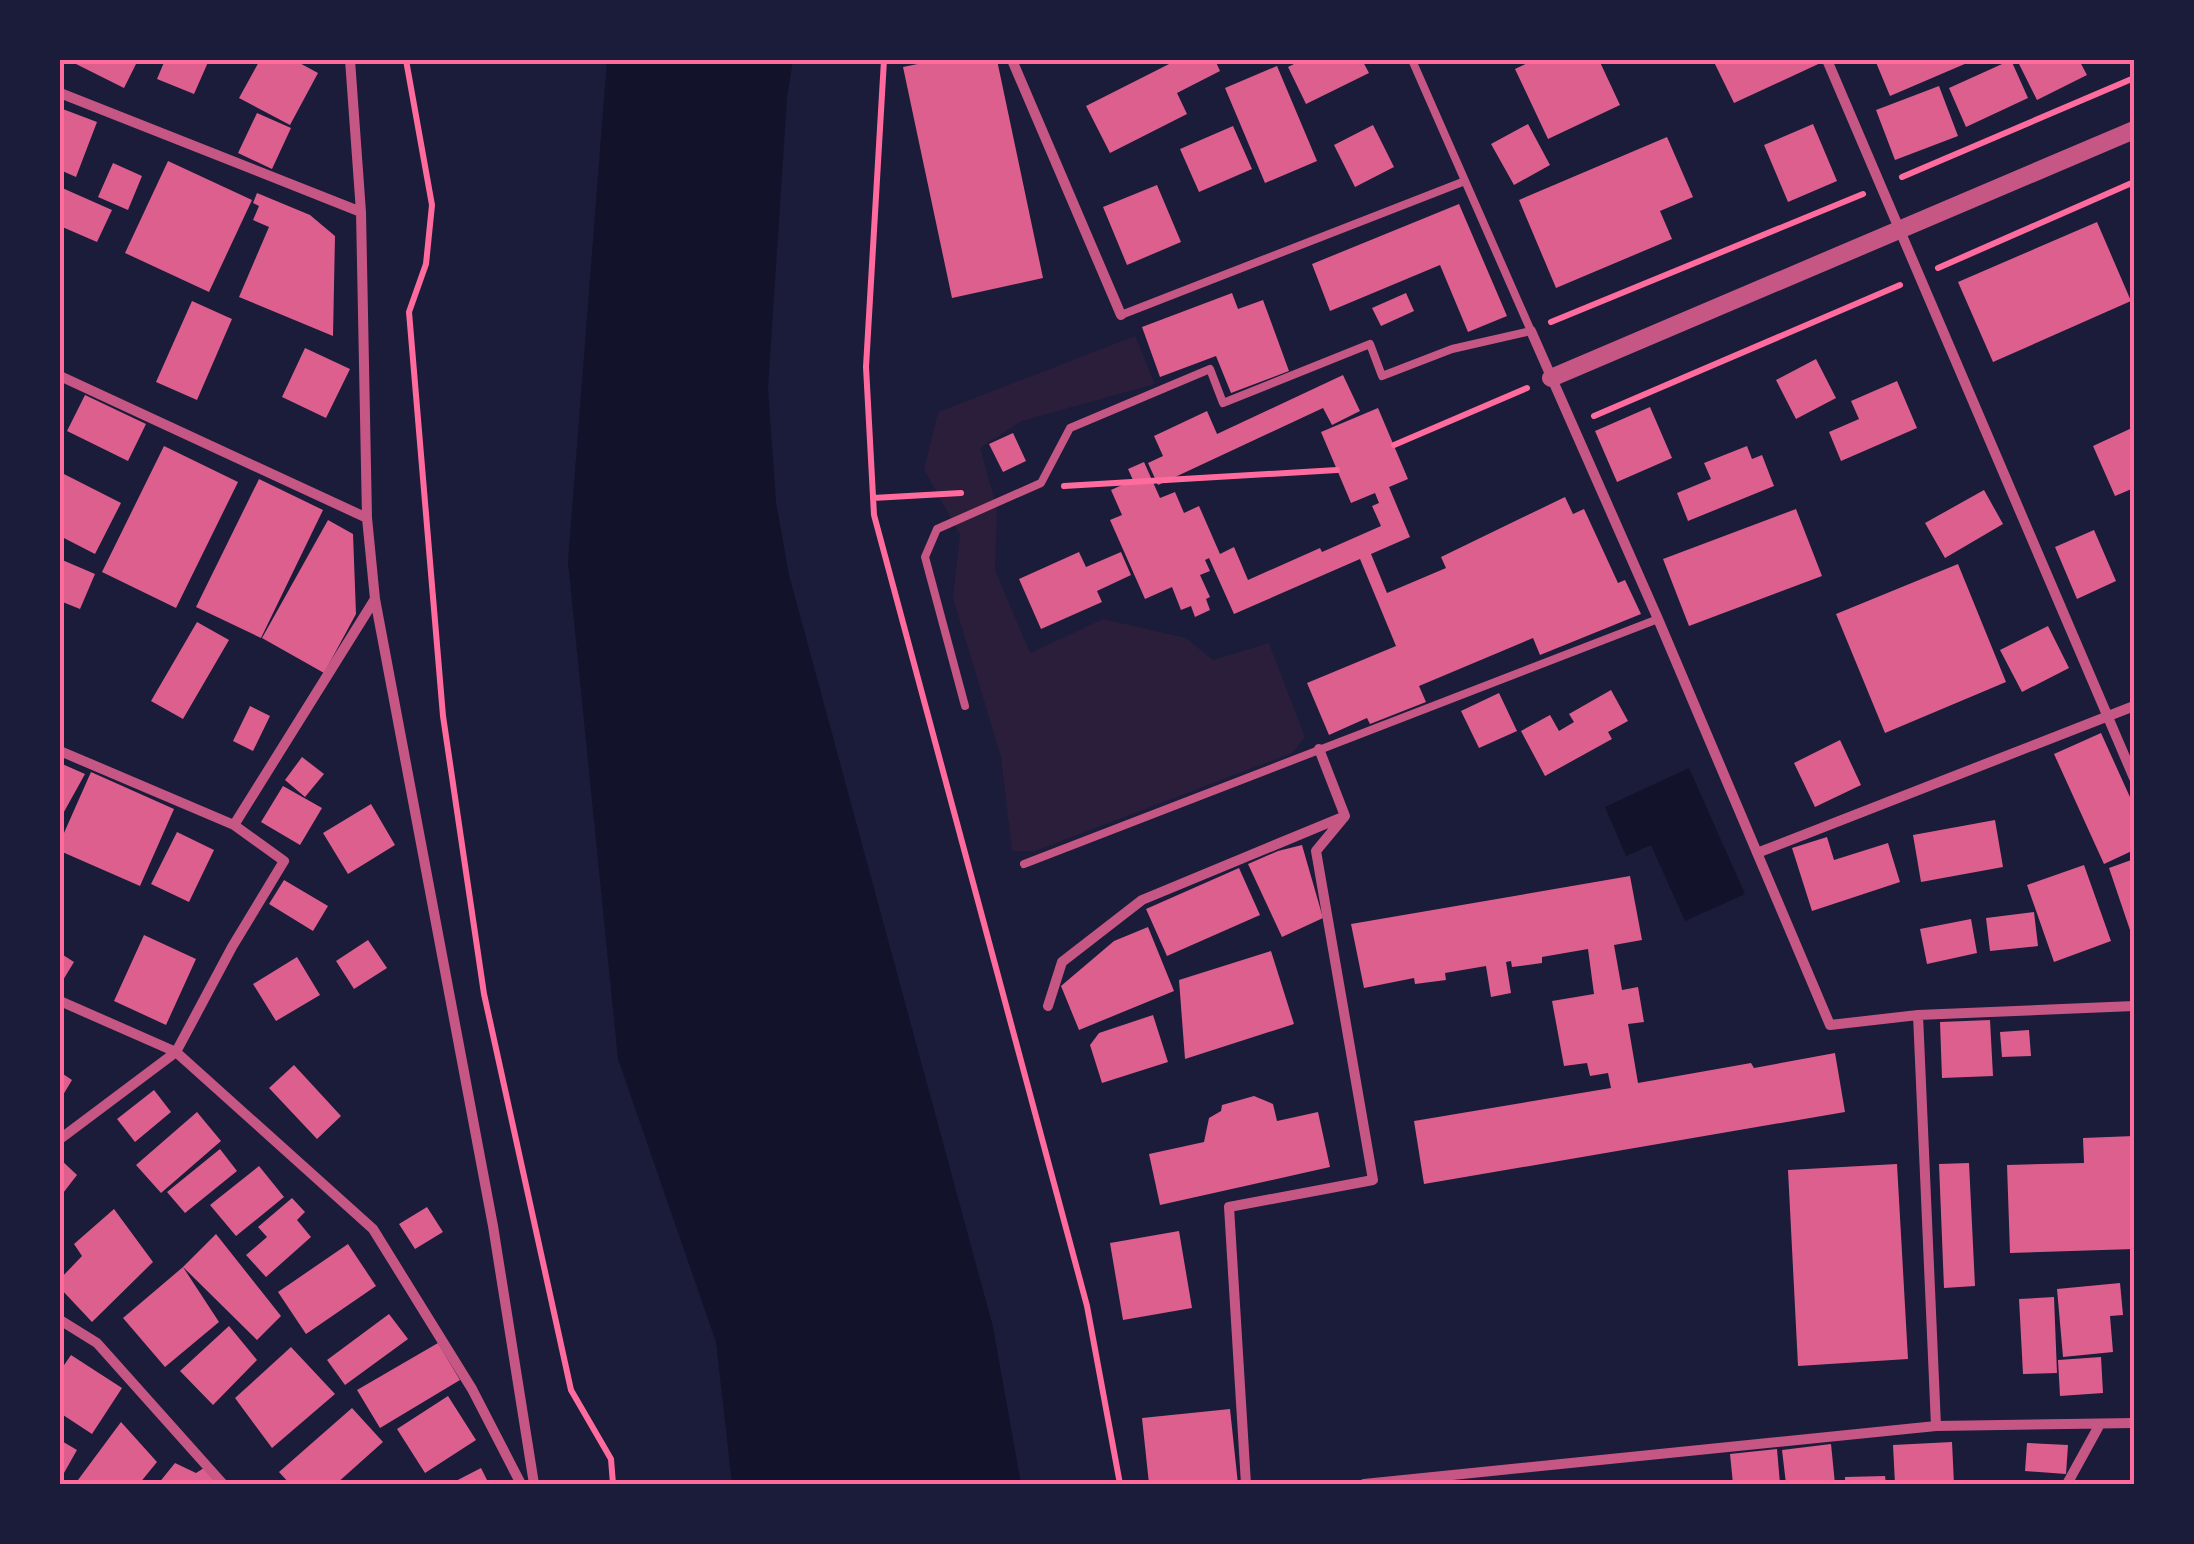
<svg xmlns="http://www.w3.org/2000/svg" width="2194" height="1544" font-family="'Sofia Sans Condensed',sans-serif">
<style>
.green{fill:#2a1e3b}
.water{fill:#12122b}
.building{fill:#dd5f8e}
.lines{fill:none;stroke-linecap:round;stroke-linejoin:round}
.path{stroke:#ff6b9d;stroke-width:6}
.service{stroke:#c65784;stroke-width:8}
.minor{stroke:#c65784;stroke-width:10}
.tertiary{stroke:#c65784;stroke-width:18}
.neatline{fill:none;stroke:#ff6b9d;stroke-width:4}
</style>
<rect width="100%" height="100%" fill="#1b1b3a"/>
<path class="green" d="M1135,336L1155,384L1022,421L980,448L997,509L995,570L1030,653L1103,619L1186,638L1213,660L1269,643L1305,737L1292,753L1035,851H1012L1001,757L953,598L960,535L924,469L938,412Z"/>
<path class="water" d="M607,60H793L787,98L768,388L776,502L789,575L993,1327L1021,1484H732L716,1342L618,1059L568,562Z
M1689,768L1745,894L1685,921L1651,845L1626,856L1605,807Z"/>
<path class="building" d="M76,60H138L124,88L74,63Z
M165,60H209L194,94L157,79Z
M260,60H294L318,73L290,125L239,98Z
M937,60H997L1043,278L952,298L903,67Z
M1177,60H1215L1220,71L1177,93L1187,114L1110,153L1086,106Z
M1302,60H1362L1369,73L1306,104L1288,67Z
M1534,60H1599L1620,105L1548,139L1515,69Z
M1713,60H1827L1734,103Z
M1875,60H1974L1890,96Z
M2011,60L2028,98L1966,127L1949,88Z
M2017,60H2079L2087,75L2037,100Z
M1277,66L1317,161L1265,183L1225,88Z
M1939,86L1958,136L1895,160L1876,110Z
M60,108L97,122L76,177L60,170Z
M257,113L291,128L272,169L238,153Z
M1528,124L1550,165L1514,185L1491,144Z
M1813,124L1837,181L1788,202L1764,145Z
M1373,125L1394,167L1355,187L1334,145Z
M1233,126L1252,169L1199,192L1180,149Z
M1667,137L1693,197L1660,211L1672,239L1556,288L1519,200Z
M168,161L252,200L209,292L125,253Z
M113,163L142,176L128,210L98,197Z
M1157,185L1181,242L1127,265L1103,207Z
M60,187L112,210L97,242L60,226Z
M257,193L310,215L335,236L333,336L239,297L269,227L253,220L259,206L253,203Z
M1459,204L1507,316L1468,332L1440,265L1330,311L1312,264Z
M2097,222L2131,301L1993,362L1958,282Z
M1232,293L1238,309L1263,300L1289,371L1231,393L1216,356L1160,377L1142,327Z
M1406,293L1414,311L1381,326L1372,308Z
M192,301L232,319L197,400L156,382Z
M305,348L350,369L326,418L282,397Z
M1816,359L1836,398L1796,419L1776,380Z
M1343,375L1360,411L1332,425L1323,408L1158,485L1148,463L1163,456L1154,436L1207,411L1217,434Z
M1897,381L1917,428L1841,461L1829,432L1859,419L1851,401Z
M85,395L146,424L128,461L67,431Z
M1650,407L1672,458L1617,482L1595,431Z
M1378,408L1408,479L1389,487L1410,537L1371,554L1387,593L1446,568L1441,557L1565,497L1573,514L1584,509L1618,583L1625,580L1641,614L1540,655L1533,638L1419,686L1426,702L1370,724L1367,718L1329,735L1307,683L1396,646L1360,559L1234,614L1209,558L1205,560L1210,571L1200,575L1210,597L1206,599L1210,610L1195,617L1191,606L1181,610L1172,587L1145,599L1110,520L1122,515L1111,490L1133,480L1128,469L1144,462L1160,498L1175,492L1184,513L1199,506L1220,554L1234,547L1248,580L1320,548L1322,552L1381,526L1372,506L1379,503L1375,493L1351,503L1321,432Z
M2134,427V488L2115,496L2093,446Z
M1013,433L1026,461L1003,472L989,444Z
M164,446L238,482L176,608L102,572Z
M1747,446L1752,459L1762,455L1774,486L1688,521L1677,493L1711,479L1704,463Z
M60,472L121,503L95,554L60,536Z
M259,479L323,510L261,638L196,607Z
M1984,490L2003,524L1945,558L1925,523Z
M1796,509L1822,576L1689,626L1663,559Z
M328,520L353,534L356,614L324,673L262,638Z
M2094,530L2116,581L2077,599L2055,547Z
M1079,552L1086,567L1121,552L1131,575L1097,591L1102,602L1041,629L1019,579Z
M60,559L95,574L80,609L60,601Z
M1958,564L2006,682L1885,733L1836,614Z
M197,622L229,640L183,719L151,701Z
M2048,626L2069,668L2022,692L2000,650Z
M1611,690L1628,721L1608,732L1612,739L1545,776L1521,731L1550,715L1559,731L1574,722L1569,714Z
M1499,693L1517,731L1479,748L1461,711Z
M250,706L270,716L253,751L233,741Z
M2101,733L2134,806V850L2104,864L2054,754Z
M1840,740L1861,785L1815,807L1794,763Z
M302,757L324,774L305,797L285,780Z
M60,763L85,774L60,819Z
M91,772L174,809L140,886L60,851V842Z
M283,786L322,808L300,845L261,822Z
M371,804L395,845L348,874L323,833Z
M1995,820L2003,867L1921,882L1913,835Z
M177,832L214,850L189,902L151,884Z
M1827,837L1834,860L1888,843L1900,882L1812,911L1792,848Z
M1302,845L1323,918L1282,937L1248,864L1278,851Z
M2134,859V938L2133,939L2109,868Z
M2084,865L2111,941L2054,962L2027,885Z
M1239,868L1260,915L1167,956L1146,909Z
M1630,876L1642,940L1614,945L1622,990L1638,987L1644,1022L1628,1024L1638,1083L1751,1063L1754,1068L1835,1053L1845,1112L1424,1184L1414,1121L1611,1088L1608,1073L1590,1076L1587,1063L1564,1066L1552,1001L1594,994L1588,949L1542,957V963L1512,967L1511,961L1506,962L1511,993L1491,997L1486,966L1445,973L1446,980L1415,984L1414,978L1364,988L1351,924Z
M284,880L328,906L313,931L269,904Z
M2034,912L2038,946L1990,951L1986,918Z
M1971,919L1977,953L1927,964L1920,929Z
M1148,927L1174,991L1079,1030L1061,986L1114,941Z
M144,935L196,959L166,1025L114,1001Z
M368,940L387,968L354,989L336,961Z
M1271,951L1294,1024L1185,1059L1179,980Z
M60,953L74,962L60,985Z
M297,957L320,995L276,1021L253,984Z
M1153,1015L1168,1062L1102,1083L1090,1045L1099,1033Z
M1990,1020L1993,1076L1942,1078L1940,1022Z
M2029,1030L2031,1056L2002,1057L2000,1032Z
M294,1065L341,1116L317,1139L269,1088Z
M60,1072L72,1080L60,1100Z
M154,1090L171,1112L135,1142L117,1119Z
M1254,1096L1273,1104L1277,1121L1318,1112L1330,1167L1160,1205L1149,1154L1204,1142L1209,1118L1221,1111L1222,1105Z
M197,1112L221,1141L161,1193L136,1165Z
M2134,1136V1249L2010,1253L2007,1165L2084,1163L2083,1138Z
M220,1149L237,1171L185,1213L167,1192Z
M60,1159L77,1175L60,1197Z
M1969,1163L1975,1286L1944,1288L1939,1164Z
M1897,1164L1908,1359L1798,1366L1788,1170Z
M259,1166L284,1197L236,1236L210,1205Z
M292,1198L305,1212L297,1220L311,1237L266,1277L246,1255L267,1237L258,1227Z
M427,1207L443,1232L415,1249L399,1224Z
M114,1209L153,1262L92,1322L60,1288V1279L82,1256L74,1244Z
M1179,1231L1192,1308L1123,1320L1110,1243Z
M216,1234L281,1316L257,1340L183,1267L219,1322L165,1367L123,1318L183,1267Z
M348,1244L376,1286L306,1334L278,1292Z
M2120,1283L2123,1315L2110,1316L2113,1352L2063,1357L2057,1289Z
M2054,1297L2057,1373L2023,1374L2019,1299Z
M389,1314L408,1339L345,1385L327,1360Z
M229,1326L257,1360L213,1405L180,1371Z
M438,1343L460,1380L380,1428L357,1390Z
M291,1347L335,1394L272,1448L235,1398Z
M71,1355L122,1388L92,1434L60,1413V1371Z
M2101,1357L2103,1393L2060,1396L2058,1360Z
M448,1396L476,1440L425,1473L397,1429Z
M352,1408L383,1442L336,1484H290L279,1472Z
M1230,1409L1238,1484H1149L1142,1418Z
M121,1422L157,1462L139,1484H75Z
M60,1440L77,1450L60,1480Z
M1952,1442L1954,1484H1895L1893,1445Z
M2027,1443L2068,1445L2066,1474L2025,1471Z
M1831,1444L1835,1484H1786L1782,1450Z
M1777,1449L1780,1484H1733L1730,1454Z
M175,1463L196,1473L207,1466L217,1484H158Z
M481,1468L489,1484H450Z
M1885,1476L1886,1484H1845V1477Z"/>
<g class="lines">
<path class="path" d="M406,60L432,205L426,264L409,312L443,716L484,994L571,1390L611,1459L613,1484
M884,60L866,367L874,515L1087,1306L1120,1484
M1902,177L2134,78
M1938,268L2134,182
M1551,322L1863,194
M1594,416L1900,285
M1394,445L1527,388
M1064,486L1337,470
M873,498L961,493"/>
<path class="service" d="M1121,315L1465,181
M965,706L925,557L937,529L1041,483L1070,428L1210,369L1223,403L1370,344L1382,376L1452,349L1531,331L1412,60
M1024,864L1658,619"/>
<path class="minor" d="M1012,60L1121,315
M1827,60L2134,778
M60,93L361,212
M1531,331L1658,619L1830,1025L1918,1015L2134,1006
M60,376L367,518
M375,599L493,1226L534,1484
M60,751L234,825L284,861L232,947L176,1052L60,1139
M234,825L375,599L367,518L361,212L350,60
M1757,853L2134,706
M60,1001L176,1052L373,1229L472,1389L521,1484
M1048,1006L1062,962L1142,900L1340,818
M1918,1015L1936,1426
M60,1320L97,1343L223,1484
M1246,1484L1229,1207L1373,1180L1316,851L1345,816L1319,749
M1364,1484L1936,1426L2134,1423
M2067,1484L2100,1424"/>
<path class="tertiary" d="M1551,378L2134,130"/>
</g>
<rect width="2194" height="1544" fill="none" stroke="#1b1b3a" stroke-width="125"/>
<rect x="62" y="62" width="2070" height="1420" class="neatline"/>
</svg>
